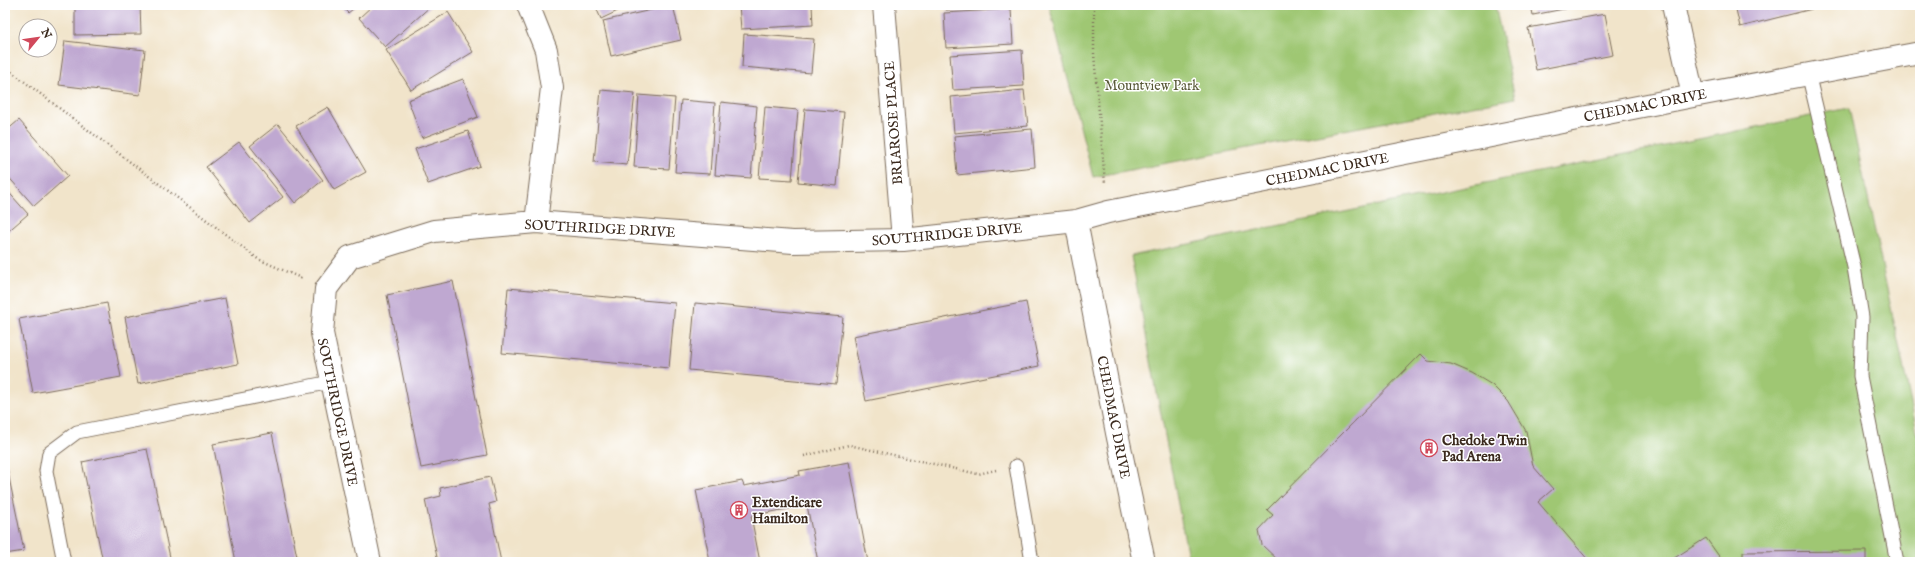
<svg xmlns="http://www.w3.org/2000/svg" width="1925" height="567" font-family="'IM FELL English',serif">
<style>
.green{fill:#9fc773;stroke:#6d7848}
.building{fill:#bfa8d1}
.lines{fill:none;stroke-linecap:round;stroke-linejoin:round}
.lane-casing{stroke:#7b6b5a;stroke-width:15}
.street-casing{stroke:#7b6b5a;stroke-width:24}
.path{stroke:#7b6b5a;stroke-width:2.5;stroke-dasharray:1 3;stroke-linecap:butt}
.lane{stroke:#fff;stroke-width:13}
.street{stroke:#fff;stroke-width:22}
.labels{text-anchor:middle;stroke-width:3;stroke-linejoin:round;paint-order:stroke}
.park-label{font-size:14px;fill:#595938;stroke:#fff}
.street-label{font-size:14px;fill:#3b2a1e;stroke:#fff}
.poi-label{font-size:14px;font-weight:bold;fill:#3b2a1e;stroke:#fff;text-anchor:start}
</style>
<rect width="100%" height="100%" fill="#fff"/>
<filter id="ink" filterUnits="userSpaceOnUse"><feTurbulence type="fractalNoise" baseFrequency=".025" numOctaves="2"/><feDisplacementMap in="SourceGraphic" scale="8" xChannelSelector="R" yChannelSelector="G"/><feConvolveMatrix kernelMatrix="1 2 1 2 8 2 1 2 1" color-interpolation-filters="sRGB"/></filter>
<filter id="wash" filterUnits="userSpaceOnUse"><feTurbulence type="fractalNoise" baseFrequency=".012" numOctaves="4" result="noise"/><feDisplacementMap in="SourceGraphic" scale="16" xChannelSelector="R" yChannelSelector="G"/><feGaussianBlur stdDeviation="0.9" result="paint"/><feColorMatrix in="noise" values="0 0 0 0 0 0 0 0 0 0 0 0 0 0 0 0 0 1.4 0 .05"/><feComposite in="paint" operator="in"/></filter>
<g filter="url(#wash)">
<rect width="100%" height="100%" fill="#f1e4ca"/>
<path class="green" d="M1049,5H1495L1515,98L1093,177Z
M1849,108L1920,446V562H1189L1131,256Z"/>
<g id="blocks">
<path class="building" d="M75,5H140L141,34L75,35Z
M340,5H358L348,13Z
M373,5H432L385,47L359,18Z
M595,5H630L601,19Z
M673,5L681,40L611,56L603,21Z
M739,5H812L813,25L741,29Z
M946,5H1014V6L946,10Z
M1531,5H1579V6L1533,15Z
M1735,5H1811L1812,9L1740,27Z
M1011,9L1013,44L946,48L944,13Z
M448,12L473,52L411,90L386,50Z
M1605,14L1613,55L1536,70L1528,28Z
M744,34L814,39L811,73L742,67Z
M65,41L145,50L140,95L59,85Z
M1022,50L1024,86L953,90L950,55Z
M463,79L478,117L422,138L408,100Z
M601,90L635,93L627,165L594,162Z
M1024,90L1028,126L954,133L951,97Z
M639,95L675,98L669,169L634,167Z
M681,100L715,103L710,174L675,172Z
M721,102L757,106L751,178L715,175Z
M328,107L366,172L334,190L296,126Z
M765,107L798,110L792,180L759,178Z
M805,109L844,112L837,186L798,182Z
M19,120L68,176L34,206L5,173V132Z
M278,124L323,180L295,203L250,146Z
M1032,129L1035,167L957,175L954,136Z
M468,131L480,166L428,184L415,149Z
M239,142L283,197L250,223L206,167Z
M5,188L28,214L5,234Z
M453,281L487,455L421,468L387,295Z
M508,288L675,303L669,368L502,353Z
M225,298L238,364L138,384L125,317Z
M1026,302L1039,366L866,401L853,336Z
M107,303L121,377L33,393L19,319Z
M695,303L843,317L836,384L689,370Z
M1421,354L1428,361L1451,364L1472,373L1492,385L1508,401L1526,431L1533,466L1553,489L1538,502L1590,562H1280L1262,545L1259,530L1273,515L1267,510Z
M272,433L298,562H236L213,444Z
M147,449L171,562H103L82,462Z
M5,458L24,551L5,554Z
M849,462L868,562H818L807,505L751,516L760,562H710L696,490L742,481L744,486L800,475L799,471Z
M490,477L496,502L489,504L501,562H438L425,500L441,496L440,488Z
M1706,538L1721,559L1717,562H1668Z
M1866,551V562H1743V552Z"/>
</g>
</g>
<g filter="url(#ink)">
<use href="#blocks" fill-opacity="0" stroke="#7b6b5a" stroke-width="1"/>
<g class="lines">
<g class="lane-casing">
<path id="lane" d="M1808,73L1854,267L1862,317L1860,376L1897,562
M1016,466L1032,562
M64,562L46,471L49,453L77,432L331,382"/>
</g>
<g class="street-casing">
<path id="street" d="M528,5L546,50L552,88L536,222
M884,5L903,240
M1673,5L1693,96
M370,562L322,333L326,289L350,257L434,231L536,222L793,242L903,240L1076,221
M1144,562L1117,433L1076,221L1108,212L1693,96L1920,53"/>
</g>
<path class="path" d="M1094,5V54L1105,183
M5,67L258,259L303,279
M804,456L849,445L978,474L996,470"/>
<use href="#lane" class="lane"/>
<use href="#street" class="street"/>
</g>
</g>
<defs>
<g id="building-ring" transform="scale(0.9)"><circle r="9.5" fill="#fff" stroke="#d1495b" stroke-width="1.5"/><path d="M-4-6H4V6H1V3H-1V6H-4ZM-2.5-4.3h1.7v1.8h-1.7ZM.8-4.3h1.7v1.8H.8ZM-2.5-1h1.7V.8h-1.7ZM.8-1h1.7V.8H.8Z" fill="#d1495b"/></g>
</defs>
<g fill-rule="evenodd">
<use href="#building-ring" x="1429" y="448"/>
<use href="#building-ring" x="739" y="510"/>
</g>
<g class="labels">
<g class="park-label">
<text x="1152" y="90">Mountview Park</text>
</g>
<g class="street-label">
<text transform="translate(1645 105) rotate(-11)" y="5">CHEDMAC DRIVE</text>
<text transform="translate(893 123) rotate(-94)" y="5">BRIAROSE PLACE</text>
<text transform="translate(1327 169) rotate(-11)" y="5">CHEDMAC DRIVE</text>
<text transform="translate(600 228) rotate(3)" y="5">SOUTHRIDGE DRIVE</text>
<text transform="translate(947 234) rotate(-5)" y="5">SOUTHRIDGE DRIVE</text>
<text transform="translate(338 412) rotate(78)" y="5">SOUTHRIDGE DRIVE</text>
<text transform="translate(1114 417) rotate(79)" y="5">CHEDMAC DRIVE</text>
</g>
<g class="poi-label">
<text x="1442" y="445">Chedoke Twin<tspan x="1442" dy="16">Pad Arena</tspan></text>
<text x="752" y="507">Extendicare<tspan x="752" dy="16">Hamilton</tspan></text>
</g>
</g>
<rect width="1925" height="567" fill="none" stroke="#fff" stroke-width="20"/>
<g transform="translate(38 38) rotate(61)"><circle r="19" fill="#ffffff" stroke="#b1aaa5"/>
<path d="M0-3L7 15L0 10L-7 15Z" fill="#d1495b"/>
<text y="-6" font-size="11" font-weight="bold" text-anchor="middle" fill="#3b2a1e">N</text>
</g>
</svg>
